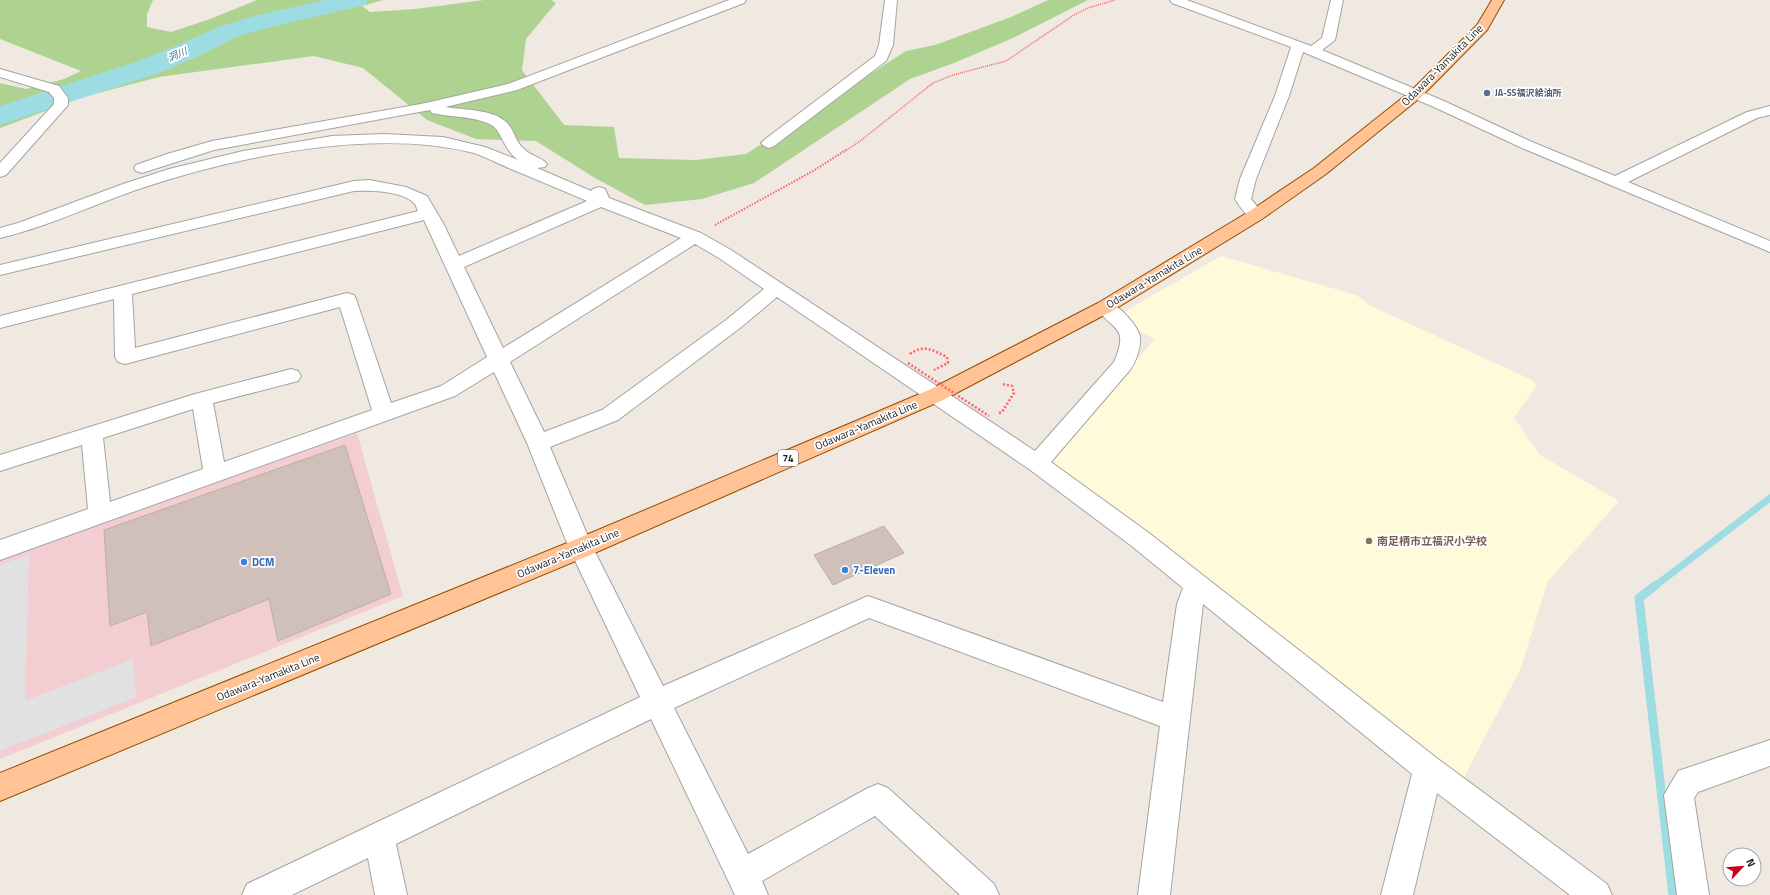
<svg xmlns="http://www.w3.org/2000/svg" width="1770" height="895" font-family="'Titillium Web','Noto Sans JP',sans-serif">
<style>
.commercial{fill:#f2ced2}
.education{fill:#fffada}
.forest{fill:#aed391}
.parking{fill:#e1e1e1}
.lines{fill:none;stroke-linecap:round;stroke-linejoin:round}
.stream-far1{stroke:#9ddce2;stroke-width:7}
.stream{stroke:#9ddce2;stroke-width:9}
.river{fill:#9ddce2;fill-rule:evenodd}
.building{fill:#cfc0ba;stroke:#c2aca2}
.minor-casing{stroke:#a4a4a4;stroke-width:2}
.major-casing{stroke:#954f00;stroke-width:2}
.path-far2{stroke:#ff6268;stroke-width:1.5;stroke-dasharray:1 1;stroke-linecap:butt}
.path-far1{stroke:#ff6268;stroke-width:2;stroke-dasharray:1.5 1.5;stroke-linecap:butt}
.path{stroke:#ff6268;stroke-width:2.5;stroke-dasharray:2 2;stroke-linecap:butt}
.minor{fill:#fff;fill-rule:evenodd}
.major{fill:#ffc396;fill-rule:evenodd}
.path-bridge{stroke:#ff6268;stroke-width:2.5;stroke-dasharray:2 2;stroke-linecap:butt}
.service-dot{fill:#5c6f8a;stroke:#fff;stroke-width:1.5}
.education-dot{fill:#8d6e63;stroke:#fff;stroke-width:1.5}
.shop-dot{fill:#3f7fe0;stroke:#fff;stroke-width:1.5}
.labels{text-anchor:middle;stroke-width:3.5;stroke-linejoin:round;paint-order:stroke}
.far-service-label{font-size:9px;font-weight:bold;fill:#4e5e75;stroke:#fff;text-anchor:start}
.far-water-label{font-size:10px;font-style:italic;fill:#39799d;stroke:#fff}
.shield{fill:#fff;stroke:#616161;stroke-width:1}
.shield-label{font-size:10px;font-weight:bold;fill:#1d1d1d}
.street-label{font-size:11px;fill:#1d1d1d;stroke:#fff}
.education-label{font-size:11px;font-weight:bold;fill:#785e54;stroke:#fff;text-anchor:start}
.shop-label{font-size:11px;font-weight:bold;fill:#366cbe;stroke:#fff;text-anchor:start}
</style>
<rect width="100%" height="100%" fill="#efe9e1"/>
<path class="commercial" d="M357,433L403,596L0,759V559Z"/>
<path class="education" d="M1221,256L1356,295L1371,306L1532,380L1537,385L1514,418L1540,455L1619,501L1548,581L1520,670L1463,779L1049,459L1155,339L1134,328L1127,316L1122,313Z"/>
<path class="forest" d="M0,0H153L147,14V27L171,32L210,19L257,0H383L362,6L370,12L415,9L484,0H551L556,3L526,39L522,70L564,125L614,127L619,158L696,160L746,154L906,51L935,45L1011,17L1048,0H1088L1013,38L954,63L910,79L754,183L702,199L645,205L595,178L536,141L476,139L427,120L363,68L314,56L159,77L83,97L0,128V83L26,89L64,79L81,71L0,39Z"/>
<path class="parking" d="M29,555L25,701L133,659L136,697L0,751V565Z"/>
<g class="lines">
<path class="stream-far1" d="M1655,586L1770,498"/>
<path class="stream" d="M1656,585L1639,598L1673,895"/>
<path class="river" d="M324,0H368L365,5L271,27L236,37L199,56L159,73L0,125V106L139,61L181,44L218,27L255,16Z"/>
</g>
<path class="building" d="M345,445L391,594L278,641L269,599L151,646L147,612L110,626L104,530Z
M884,526L904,553L833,585L814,555Z"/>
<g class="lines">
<g class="minor-casing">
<path id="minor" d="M729,0H746L744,3L517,90L445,107C463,110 494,109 507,123C514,130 516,143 524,149C530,156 542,157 547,164L545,167L537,168L591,191L593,189L599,187L605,189L609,198L701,233L731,250L1035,451L1114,362C1130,324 1112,332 1096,307L1098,303C1103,302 1106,301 1110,303C1121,307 1138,326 1140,337C1141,348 1136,361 1130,370L1051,462L1149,533L1438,759L1607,884L1612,895H1570L1437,793L1413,895H1381L1412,774L1203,604L1170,895H1138L1160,726L869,618L674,708L748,854L868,788L878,784L888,788L994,884L999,895H960L875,816L762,881L768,895H735L651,719L396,844L407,895H375L368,858L292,895H242L247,884L640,697L569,548L527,443L494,372L455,396L0,560V540L88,509L82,445L0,471V455L195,394L291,369L298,371L301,376L298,381L213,403L224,462L372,410L340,307L125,364L118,362L115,357L114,299L0,328V316L418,211C417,209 416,205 414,203C402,191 370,190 354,191L0,275V265L354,181L369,180L406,187L427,196L443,223L459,256L587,201C561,190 536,179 511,169C499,164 486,157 474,153C373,127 233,157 136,190C90,206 47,227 0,238V228L18,223L123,184L169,169L243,151L332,136L384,134L443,137L485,147L518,160C507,152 504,141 497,130C488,117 452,117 437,114L432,113L430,110L214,150L142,173L136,171L134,168L136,165L167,154L212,141L426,103L508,84ZM601,207L681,238L503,348L464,267ZM424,220L487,357L441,386L391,403L356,299L354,295L347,293L135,348L132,294ZM695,244L719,258L764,289L726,320L602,410L544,432L510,362ZM777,297L1029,469L1133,547L1183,588L1177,604L1163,702L868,596L663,686L593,548L550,447L618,420L740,328ZM193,409L203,469L110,502L103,438Z
M885,0H897L893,45L886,61L774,146L769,148L764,146L761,143L764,140L875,56L879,45Z
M1170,0H1187L1311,46L1322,38L1331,0H1343L1335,40L1322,50L1444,101L1532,142L1615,176L1747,112L1770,106V115L1757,118L1628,182L1770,241V252L1522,148L1434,107L1303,52L1289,96L1256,179L1251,199L1264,215L1262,219C1248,222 1242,209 1235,199L1240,179L1275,96L1291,47L1172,3Z
M0,69L59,86L68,98V105L6,175L0,177V163L54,104V98L49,92L0,77Z
M1770,740V766L1698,792L1694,798L1709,895H1677L1664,795L1678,771Z"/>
</g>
<g class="major-casing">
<path id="major" d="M1492,0H1504L1487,30L1421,97L1326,174L1262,219L1112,311L943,400L590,555L0,801V773L572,541L929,390L1098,303L1250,211L1314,168L1411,91L1477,25Z"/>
</g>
<path class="path-far2" d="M845,151L859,142L933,83L953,75L1006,61L1074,15L1088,8L1115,0"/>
<path class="path-far1" d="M715,225L813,171L846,150"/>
<path class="path" d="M910,354C924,344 933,350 947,357L948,363L934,370
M999,413L1002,412L1014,393L1012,386L1002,384"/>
<use href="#minor" class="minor"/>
<use href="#major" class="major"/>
<path class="path-bridge" d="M908,363L989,416"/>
</g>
<circle class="service-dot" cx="1487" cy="93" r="4"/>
<circle class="education-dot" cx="1369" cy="541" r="4"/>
<g class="shop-dot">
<circle cx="244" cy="562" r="4"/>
<circle cx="845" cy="570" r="4"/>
</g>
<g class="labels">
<g class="far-service-label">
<text x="1495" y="96">JA-SS福沢給油所</text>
</g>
<g class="far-water-label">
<text transform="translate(177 54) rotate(-24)" y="4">洞川</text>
</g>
<rect class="shield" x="778" y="450" width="20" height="16" rx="3"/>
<g class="shield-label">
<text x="788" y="462">74</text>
</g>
<g class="street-label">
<text transform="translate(1442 65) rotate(-45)" y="4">Odawara-Yamakita Line</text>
<text transform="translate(1154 277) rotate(-31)" y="4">Odawara-Yamakita Line</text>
<text transform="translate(866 425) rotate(-23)" y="4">Odawara-Yamakita Line</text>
<text transform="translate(568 553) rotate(-23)" y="4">Odawara-Yamakita Line</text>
<text transform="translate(268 677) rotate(-22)" y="4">Odawara-Yamakita Line</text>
</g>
<g class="education-label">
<text x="1377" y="545">南足柄市立福沢小学校</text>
</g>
<g class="shop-label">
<text x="252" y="566">DCM</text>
<text x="853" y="574">7-Eleven</text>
</g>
</g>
<g transform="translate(1742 867) rotate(64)"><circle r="19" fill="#ffffff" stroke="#a5a5a5"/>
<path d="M0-3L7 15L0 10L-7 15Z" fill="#c9001c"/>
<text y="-6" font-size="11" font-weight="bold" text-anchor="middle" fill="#1d1d1d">N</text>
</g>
</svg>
